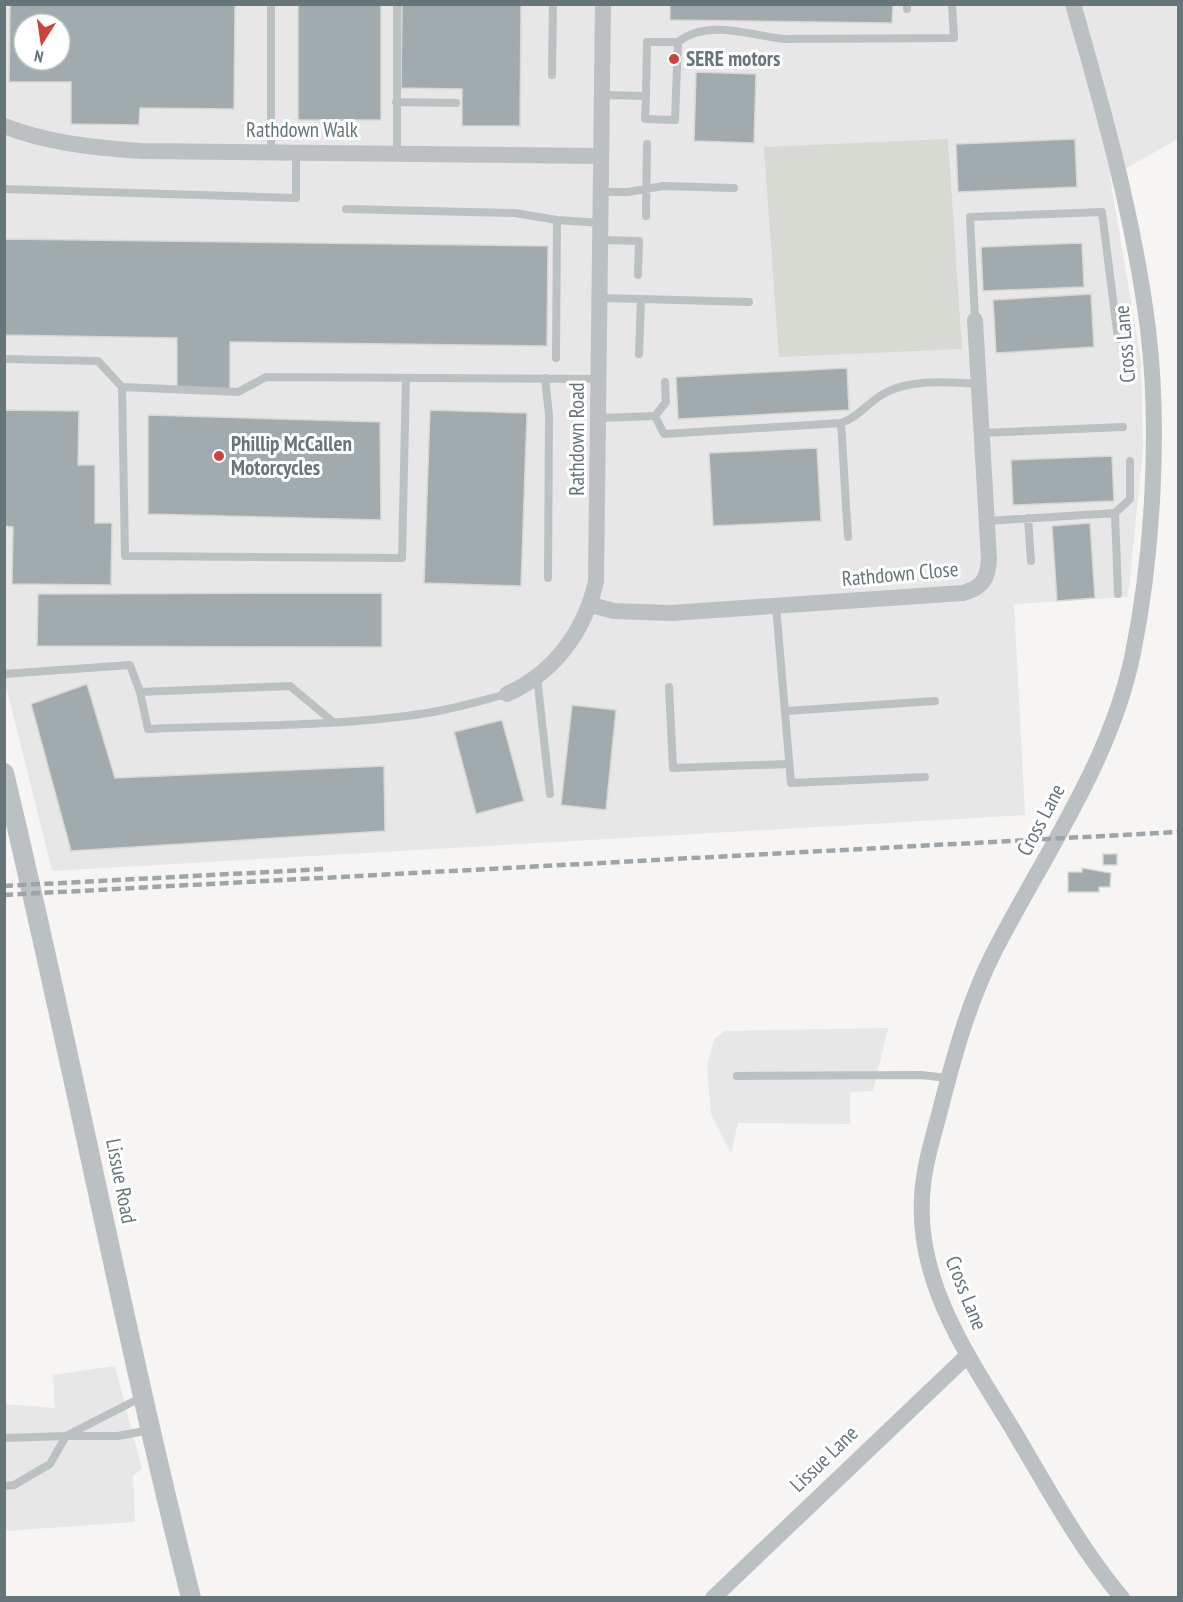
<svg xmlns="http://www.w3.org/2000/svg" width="1183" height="1602" font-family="'PT Sans Narrow',sans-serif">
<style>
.built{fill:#e6e7e6;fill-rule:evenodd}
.green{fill:#d6dad3}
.building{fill:#a1aaad;stroke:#d7d7d5;stroke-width:1.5;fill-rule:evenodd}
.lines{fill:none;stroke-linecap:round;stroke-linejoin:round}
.service{stroke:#bbc0c2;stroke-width:8}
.minor{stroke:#bbc0c2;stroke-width:16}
.tertiary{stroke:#bbc0c2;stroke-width:20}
.rail{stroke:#9ea5a8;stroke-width:4.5;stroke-dasharray:9 4.5;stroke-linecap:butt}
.poi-dot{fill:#cc423d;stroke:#fff;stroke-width:2}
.labels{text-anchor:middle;stroke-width:6;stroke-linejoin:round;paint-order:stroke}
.poi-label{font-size:21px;font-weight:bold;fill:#65757a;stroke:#fff;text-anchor:start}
.street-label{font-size:21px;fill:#65757a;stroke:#fff}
</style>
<rect width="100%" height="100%" fill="#f6f5f3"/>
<path class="built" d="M4,5H1178V139L1110,177L1141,361L1143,448L1128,597L1014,604L1025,815L52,871L5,682ZM24,24H60V60H24Z
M888,1028L873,1091L850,1092V1124L738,1123L731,1153L711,1114L707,1067L714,1039L725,1031Z
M115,1366L142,1469L133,1476L135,1522L5,1531L4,1404L55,1408L53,1375Z"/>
<path class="green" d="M948,139L962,349L779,357L764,147Z"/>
<path class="building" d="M10,4H235L234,109L140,108L139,125L71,124V82H9ZM24,24H60V60H24Z
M298,4H381V120H298Z
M402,4H521L520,126H462V89L401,88Z
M670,4H893L892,23L670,20Z
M696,72L756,74L754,143L694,141Z
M1075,139L1077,187L958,192L956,144Z
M4,239L548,246L547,346L230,342V392L177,391V338L4,335Z
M1082,243L1084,287L983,291L981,247Z
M1091,294L1094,347L996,353L993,300Z
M847,368L849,410L678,419L676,377Z
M4,410L79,411L78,465H95V523H112L111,585L12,584L13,527L4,526Z
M430,410L527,413L521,586L424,583Z
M148,415L380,422L381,520L148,514Z
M817,448L821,521L713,526L709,453Z
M1112,456L1114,501L1013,505L1011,460Z
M1090,523L1095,598L1057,601L1052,526Z
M382,593V647L37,646L38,594Z
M87,684L115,778L384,766L385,831L71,851L31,704Z
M572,705L616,710L606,810L561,805Z
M502,720L524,801L476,814L454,732Z
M1103,854H1117V865H1103Z
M1082,868L1111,873L1110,887H1099V892H1068V872H1082Z"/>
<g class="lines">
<path class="service" d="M907,4V9
M678,42C708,18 752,36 785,39L954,38L952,4
M552,75L553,4
M602,95L646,96L647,42H678L675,120L645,119L646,96
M396,102L456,103
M271,153V4
M397,154V4
M4,189L296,198V153
M601,192H628L663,186L734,188
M346,209L515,213L557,220L556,358
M646,216L647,144
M557,220L601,223
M600,240L639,241L638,275
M599,298L641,299L639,354
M641,299L749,302
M975,320L970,217L1102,212L1118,339
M4,359L98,361L122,387
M406,378L402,558L125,556L122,387L238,392L266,377L599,379
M545,378L549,415L548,578
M655,416L666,402L665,382
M600,418L655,416L664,434L841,423C857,418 866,405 880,396C907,378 947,382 978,384
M841,423L848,537
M981,433L1123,427
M1115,513L1130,499V461
M1028,518L1031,561
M986,521L1115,513L1118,594
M776,606L791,783L925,777
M4,674L130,665L140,692
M537,677L550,794
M669,687L673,768L789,764
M786,711L935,701
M332,721L290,686L140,692L148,729C238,725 338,727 427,713C454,709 480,701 507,694
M737,1076L921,1075L948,1078
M142,1397L66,1436H118L150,1430
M4,1438L66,1436
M4,1486L14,1485L50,1464L66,1436"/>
<path class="minor" d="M1073,4C1104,111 1134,219 1148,329C1160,427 1153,555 1133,653C1111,762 1043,856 993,954C970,1000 956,1049 943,1099C935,1132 923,1165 922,1199C917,1286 972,1362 1015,1433C1048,1489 1080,1548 1122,1598
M4,126C47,143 96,148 141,151L601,156
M591,605L614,611L671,613L963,593C982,588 988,579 989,559L975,320
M507,694C554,673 585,631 596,581L603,4
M713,1598L968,1355"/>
<path class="tertiary" d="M4,773C70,1047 122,1324 191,1598"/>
<path class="rail" d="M4,886L325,869
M4,895L1178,832"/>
</g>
<g class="poi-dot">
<circle cx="674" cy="59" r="6"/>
<circle cx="219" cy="456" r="6"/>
</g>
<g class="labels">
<g class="poi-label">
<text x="686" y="66">SERE motors</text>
<text x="231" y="451">Phillip McCallen<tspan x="231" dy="24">Motorcycles</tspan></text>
</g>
<g class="street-label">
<text x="302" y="137">Rathdown Walk</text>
<text transform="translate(1125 344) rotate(-95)" y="7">Cross Lane</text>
<text transform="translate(577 439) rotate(-90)" y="7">Rathdown Road</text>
<text transform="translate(900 574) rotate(-5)" y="7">Rathdown Close</text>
<text transform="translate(1041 820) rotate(-62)" y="7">Cross Lane</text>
<text transform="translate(121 1181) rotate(79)" y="7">Lissue Road</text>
<text transform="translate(966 1293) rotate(68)" y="7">Cross Lane</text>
<text transform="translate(824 1459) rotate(-44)" y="7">Lissue Lane</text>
</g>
</g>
<rect width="1183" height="1602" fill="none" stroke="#65757a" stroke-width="12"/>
<g transform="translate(42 42) rotate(192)"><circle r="28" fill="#ffffff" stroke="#c1c8ca" stroke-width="1.5"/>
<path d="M0-4.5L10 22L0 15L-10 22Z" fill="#cc423d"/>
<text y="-9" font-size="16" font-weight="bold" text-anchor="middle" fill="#65757a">N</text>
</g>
</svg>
